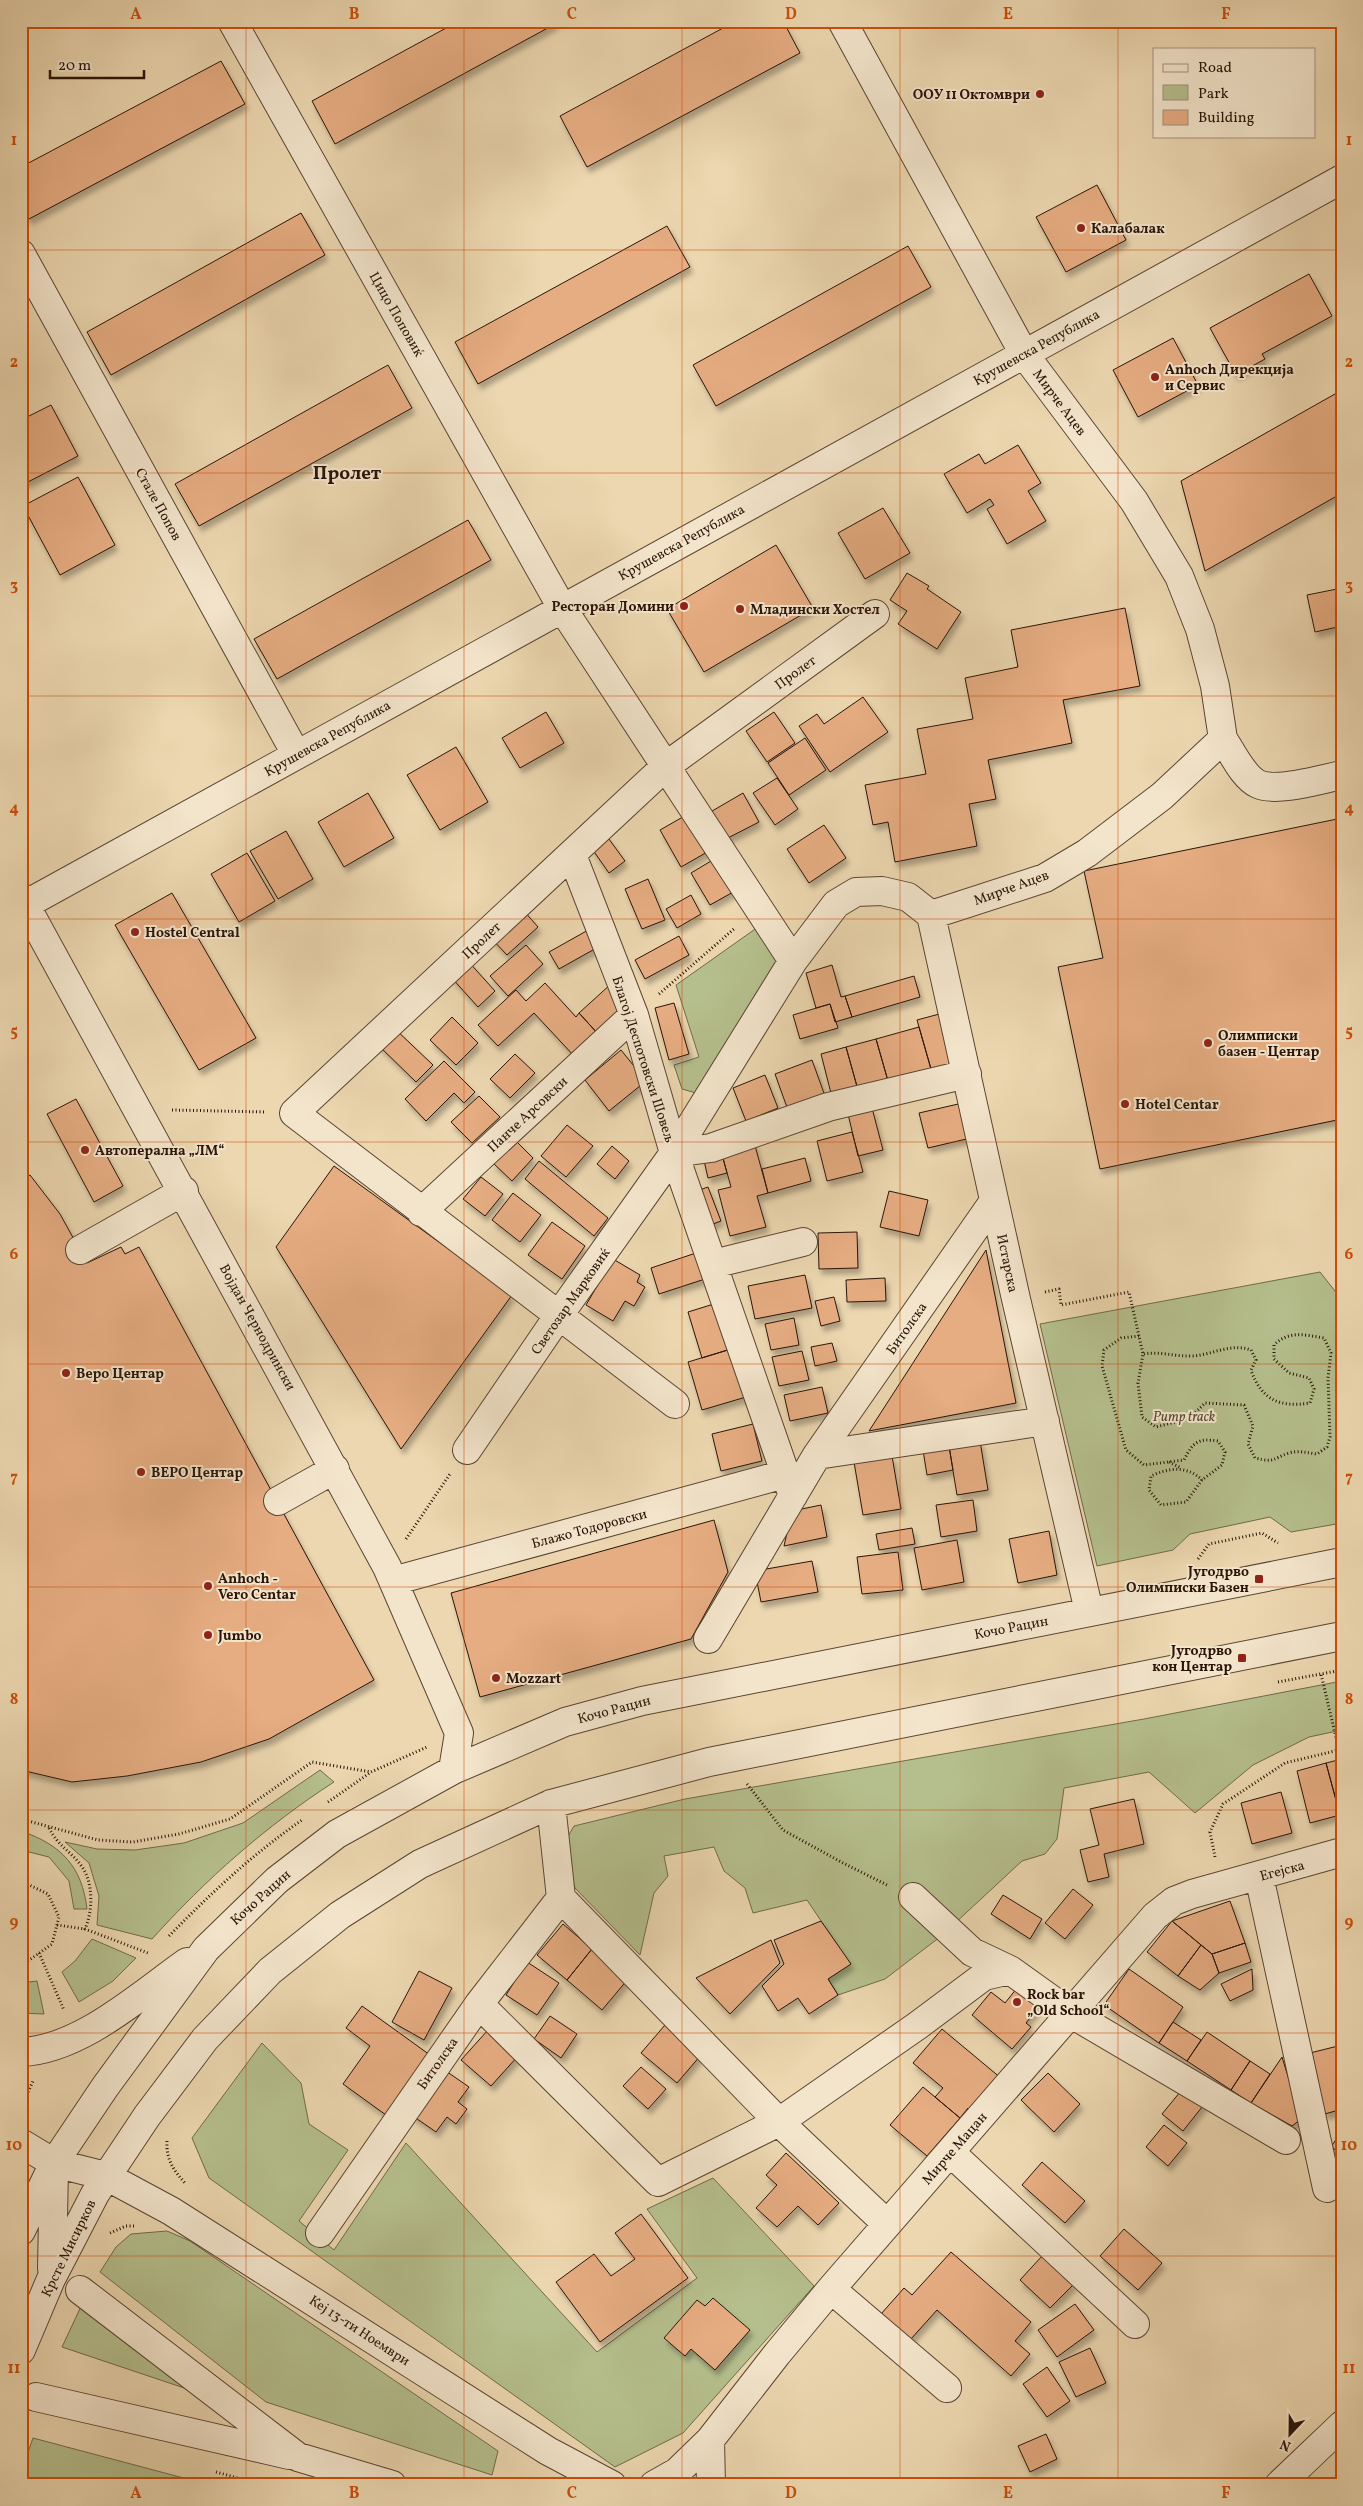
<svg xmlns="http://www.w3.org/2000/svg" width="1363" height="2506" font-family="Vollkorn,serif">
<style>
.green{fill:#b5bf8d;stroke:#706a4a}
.building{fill:#e6ac82;stroke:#2a1408;filter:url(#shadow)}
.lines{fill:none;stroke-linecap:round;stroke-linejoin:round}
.minor-casing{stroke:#5a4532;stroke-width:30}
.path{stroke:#2a1408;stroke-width:3;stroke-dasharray:1 2.5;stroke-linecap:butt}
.minor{stroke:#f3e5cc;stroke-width:28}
.grid{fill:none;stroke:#cc4f0b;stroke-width:1;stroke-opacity:0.55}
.poi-dot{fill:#8f2418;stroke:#f3e5cc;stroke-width:2}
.labels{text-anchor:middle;stroke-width:4;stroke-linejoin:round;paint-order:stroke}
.poi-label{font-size:14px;font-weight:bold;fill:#2a1408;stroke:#f3e5cc;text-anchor:start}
.street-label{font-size:14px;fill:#2a1408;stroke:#f3e5cc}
.park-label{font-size:14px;font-style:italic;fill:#544730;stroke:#f3e5cc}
.district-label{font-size:19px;font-weight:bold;fill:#2a1408;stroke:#f3e5cc}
.neatline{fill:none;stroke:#cc4f0b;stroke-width:2}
.grid-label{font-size:16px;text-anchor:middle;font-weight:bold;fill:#cc4f0b}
</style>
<defs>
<filter id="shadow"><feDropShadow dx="3" dy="5.5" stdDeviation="2.5" flood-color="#0004"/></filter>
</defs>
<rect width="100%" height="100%" fill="#ecd7b0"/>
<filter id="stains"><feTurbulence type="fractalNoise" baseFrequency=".004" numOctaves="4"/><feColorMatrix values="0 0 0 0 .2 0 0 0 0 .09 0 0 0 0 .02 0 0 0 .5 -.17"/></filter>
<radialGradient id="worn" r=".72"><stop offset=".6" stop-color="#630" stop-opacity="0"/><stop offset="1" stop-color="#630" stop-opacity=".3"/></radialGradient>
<path class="green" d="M758,927L782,961L696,1093L682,1089L674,1065L699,1057L676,985Z
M1320,1272L1342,1300V1523L1291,1532L1270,1517L1190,1534L1173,1550L1097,1566L1040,1324Z
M1342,1681V1730L1309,1737L1253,1765L1195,1813L1149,1772L1064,1788L1057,1839L1045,1854L1022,1861L940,1937L885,1979L838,1995L828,1979L850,1964L807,1900L753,1913L745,1888L724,1871L714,1847L664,1856L668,1876L654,1893L640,1955L575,1888L563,1845L574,1826L685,1799L1144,1719Z
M320,1770L334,1782C266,1826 206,1879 152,1939L97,1925L99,1896L89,1863L65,1842L97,1849L135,1850L184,1843L243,1823Z
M21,1831C62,1845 82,1867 87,1909H74L69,1881L49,1857L21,1850Z
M92,1939L136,1958L113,1981L79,2002L62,1972L75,1961Z
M37,1981L44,2014L21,2013V1983Z
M262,2043L301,2083L309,2124L348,2150L299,2221L334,2250L406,2143L597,2352L697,2278L647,2209L713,2178L814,2286L683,2433L615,2467L209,2178L192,2138Z
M167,2231L190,2241L498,2451L492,2475L266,2402L100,2272L116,2247L131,2234Z
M84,2300L208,2396L62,2347Z
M33,2438L210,2485H39L21,2479V2472Z"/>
<path class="building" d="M459,21H554L555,24L335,144L312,101Z
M736,21H783L800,53L587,167L560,116Z
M221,61L245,104L29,219L21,205V167Z
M1097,185L1126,240L1066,272L1036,217Z
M301,213L325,255L111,375L87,332Z
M667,226L690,267L478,384L455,342Z
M908,246L931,287L716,406L693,365Z
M1309,274L1332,316L1262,354L1265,359L1236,375L1210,328Z
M1173,338L1198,385L1138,417L1113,370Z
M388,365L412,408L199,526L175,484Z
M1342,390V493L1205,571L1181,481Z
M51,405L78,456L26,483L21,474V420Z
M1018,445L1041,483L1028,491L1046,521L1007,544L987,509L994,505L990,499L967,513L944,474L979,454L985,464Z
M78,477L115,545L60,575L23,506Z
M883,508L910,553L865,579L838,533Z
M468,520L491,560L277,679L254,639Z
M776,545L813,608L704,672L667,609Z
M907,573L929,586L927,589L961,612L937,649L898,624L907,611L890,600Z
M1342,588V626L1315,632L1307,595Z
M1125,608L1140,686L1063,700L1072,743L988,760L996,799L969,804L977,846L895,862L888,822L873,825L865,785L926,774L917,729L973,719L965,678L1018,667L1011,630Z
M863,697L888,732L830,772L799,726L817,714L824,724Z
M546,712L564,743L520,768L502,738Z
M774,712L795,743L767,762L746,731Z
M805,738L826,770L789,795L768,763Z
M456,747L488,802L440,830L407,775Z
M777,778L798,809L775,825L753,793Z
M368,793L394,838L344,867L318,822Z
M743,793L759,822L722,841L707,814Z
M688,814L709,851L681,867L660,830Z
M1342,818V1119L1100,1169L1058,967L1103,958L1084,871Z
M824,825L846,858L809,883L787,849Z
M286,831L313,879L278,899L250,851Z
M606,835L625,861L609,873L590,846Z
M247,853L275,901L239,922L211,874Z
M716,858L735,891L710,905L691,873Z
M648,879L665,920L642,929L625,889Z
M172,893L256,1038L199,1070L115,925Z
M691,895L701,914L677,928L666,909Z
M523,910L538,927L507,955L491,938Z
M590,929L600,946L559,969L549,952Z
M679,936L689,955L645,979L635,960Z
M526,945L543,964L508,996L490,976Z
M467,960L495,991L478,1007L450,976Z
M832,965L841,997L845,996L852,1017L835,1022L830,1004L816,1008L806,973Z
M914,976L920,997L852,1017L845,996Z
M545,983L576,1017L579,1013L599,1035L575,1057L534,1013L498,1046L478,1025L516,990L526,1001Z
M612,983L623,1012L599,1035L579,1013Z
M674,1003L689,1054L669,1060L655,1008Z
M830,1004L838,1028L800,1039L793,1015Z
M943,1013L957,1062L931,1069L917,1020Z
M452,1017L478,1043L456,1065L430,1040Z
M393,1027L433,1065L416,1082L376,1043Z
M919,1027L931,1069L888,1081L876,1039Z
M876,1039L888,1081L858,1090L846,1047Z
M846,1047L858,1090L832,1097L821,1054Z
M621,1050L646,1081L609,1111L585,1080Z
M515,1054L535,1073L510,1098L490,1079Z
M812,1060L825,1096L788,1110L775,1074Z
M444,1061L475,1092L464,1103L454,1093L426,1121L405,1099Z
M765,1075L778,1108L746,1121L733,1088Z
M479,1096L500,1117L472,1143L451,1122Z
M76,1099L123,1186L94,1202L47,1114Z
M967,1102L975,1137L928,1148L919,1113Z
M872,1108L883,1150L858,1156L848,1114Z
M567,1125L593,1146L566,1177L541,1156Z
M852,1132L863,1172L827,1181L817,1141Z
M515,1140L533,1158L512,1181L493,1163Z
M754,1142L768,1193L757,1196L766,1227L730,1236L718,1190L731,1187L721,1151Z
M612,1146L629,1161L615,1179L597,1164Z
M721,1151L727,1173L708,1178L703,1156Z
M805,1158L811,1181L768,1193L762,1169Z
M539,1161L608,1218L594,1236L525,1179Z
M334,1166L512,1295L401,1449L276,1247Z
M30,1175L60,1214L87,1263L121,1247L125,1254L139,1247L374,1680L269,1739L201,1762L127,1776L72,1782L21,1770V1180Z
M481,1177L503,1194L485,1216L463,1199Z
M708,1187L721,1221L705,1227L691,1193Z
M889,1191L928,1200L919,1236L880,1227Z
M513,1193L541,1215L520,1242L492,1220Z
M552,1222L585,1246L562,1279L528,1255Z
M857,1232L858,1268L819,1269L818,1233Z
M986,1250L1016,1403L869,1431Z
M696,1253L705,1279L659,1294L651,1268Z
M613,1259L640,1275L637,1282L645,1287L634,1306L625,1301L613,1321L586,1305Z
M805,1275L812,1308L755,1319L748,1286Z
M885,1278L886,1301L847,1302L846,1280Z
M834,1297L840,1321L821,1326L815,1301Z
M717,1303L731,1349L702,1358L688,1312Z
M794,1318L799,1345L771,1350L765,1324Z
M832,1343L837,1361L815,1366L811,1347Z
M731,1349L746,1397L702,1410L688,1362Z
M802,1351L809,1380L779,1386L772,1357Z
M822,1387L828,1413L790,1421L784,1395Z
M753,1424L762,1461L721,1471L712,1434Z
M980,1441L988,1490L957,1495L949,1446Z
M949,1446L953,1470L927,1475L923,1450Z
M892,1456L901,1509L863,1515L854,1462Z
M973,1500L977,1531L941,1537L936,1505Z
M821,1505L827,1537L784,1546L792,1511Z
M714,1520L728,1572L691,1639L480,1697L451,1593Z
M912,1528L915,1544L879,1550L876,1534Z
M1049,1531L1057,1575L1018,1583L1009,1539Z
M957,1540L964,1582L922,1590L914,1548Z
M898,1552L903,1590L862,1594L857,1557Z
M812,1561L818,1592L761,1602L755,1571Z
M1342,1759V1815H1340L1326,1763Z
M1326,1763L1340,1815L1310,1823L1297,1771Z
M1281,1792L1292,1833L1252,1844L1241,1803Z
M1134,1799L1144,1844L1104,1854L1109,1877L1088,1882L1080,1850L1099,1845L1090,1809Z
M1073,1889L1093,1905L1065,1939L1045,1923Z
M1003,1895L1042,1919L1030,1939L991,1914Z
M1230,1901L1245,1943L1212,1954L1172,1921Z
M821,1921L851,1964L828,1979L838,1995L809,2014L798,1998L778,2011L762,1986L784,1964L774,1940Z
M1172,1921L1201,1945L1178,1976L1147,1952Z
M563,1924L592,1949L567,1980L537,1955Z
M771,1940L780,1963L730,2014L696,1978Z
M1245,1943L1251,1962L1219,1973L1212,1954Z
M1201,1945L1212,1954L1219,1973L1200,1990L1178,1976Z
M592,1949L628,1979L602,2010L567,1980Z
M527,1962L559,1983L537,2015L506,1995Z
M1129,1969L1183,2007L1159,2043L1104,2005Z
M1252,1969L1253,1990L1230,2001L1221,1984Z
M419,1971L452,1988L424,2040L392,2022Z
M1017,1988L1039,2007L1026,2023L1031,2027L1012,2049L972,2015L991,1992L1005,2003Z
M362,2006L430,2055L386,2115L343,2084L370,2046L346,2028Z
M550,2016L577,2034L561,2058L534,2039Z
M1173,2022L1201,2040L1187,2061L1159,2043Z
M665,2025L701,2055L677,2083L641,2053Z
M942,2029L1002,2079L973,2113L968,2108L960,2118L935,2097L943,2088L913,2063Z
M488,2030L518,2056L491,2086L461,2060Z
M1207,2032L1250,2061L1231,2090L1187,2061Z
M1342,2045V2109L1325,2114L1310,2053Z
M1282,2057L1301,2119L1292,2126L1251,2103Z
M1250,2061L1270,2074L1251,2103L1231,2090Z
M641,2067L666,2089L648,2109L623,2086Z
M443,2069L469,2087L458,2102L467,2109L456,2124L447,2117L436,2132L410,2114Z
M1048,2073L1080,2104L1054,2132L1021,2100Z
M1185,2086L1206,2102L1183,2131L1162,2114Z
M923,2087L960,2118L927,2156L890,2125Z
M1164,2125L1187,2143L1168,2166L1146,2147Z
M1342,2130V2154L1331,2147Z
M786,2153L839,2203L818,2225L798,2206L777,2227L756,2208L777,2185L766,2175Z
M1042,2162L1085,2201L1065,2223L1022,2185Z
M641,2214L688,2278L600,2342L556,2282L594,2254L611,2276L635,2259L615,2233Z
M1124,2229L1162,2263L1138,2290L1100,2256Z
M951,2252L1031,2322L1015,2341L1030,2354L1011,2376L937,2310L910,2340L881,2314L904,2288L912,2295Z
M1043,2255L1074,2284L1050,2308L1020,2280Z
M713,2298L750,2330L715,2370L691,2349L685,2356L664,2338L697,2300L705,2306Z
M1075,2304L1094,2330L1057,2357L1038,2330Z
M1090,2348L1106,2383L1076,2397L1059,2362Z
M1047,2367L1070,2401L1047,2417L1023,2384Z
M1046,2434L1057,2459L1030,2472L1018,2446Z"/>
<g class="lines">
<g class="minor-casing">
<path id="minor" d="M232,21L562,608L793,961
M21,254L296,754
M1223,739C1232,752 1243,777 1258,784C1277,793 1321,779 1342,775
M572,855L634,1015L674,1153L793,1496
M21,897L387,1567L459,1733L453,1770
M21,907L1342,179
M931,915L1016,1299L1089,1611
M674,1153L711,1148L828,1107L967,1074
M421,1212L634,1015
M80,1250L184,1191
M713,1264L803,1242
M675,1404L294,1113L666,766L875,614
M467,1450L559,1315L674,1153L793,961L836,904L856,892L882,891L908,897L931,915L1045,878L1087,853L1162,796L1223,739L1215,686L1200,629L1179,576L1134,501L1024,354L842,21
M817,1455L1045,1421
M278,1501L335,1469
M393,1581L785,1474
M708,1639L817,1455L994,1201
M551,1804L561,1898L779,2122L887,2224
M1259,1876L1327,2188
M913,1897L972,1952L1010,1970
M479,2004L658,2182L779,2122L917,2026L984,1976L1010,1970L1070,2013L1286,2140
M21,2052C80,2050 140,1995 187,1962
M21,2143L54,2163L106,2176L171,2211L548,2451L612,2485
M950,2152L1135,2324
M21,2231L54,2163L105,2087L206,1949L277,1880L337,1834L453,1770L565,1722L642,1701L1342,1562
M320,2233L479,2004L561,1898
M52,2268L54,2169
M831,2289L947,2388
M80,2290L298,2457L392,2485
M21,2350L51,2279L95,2194L147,2116L205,2039L270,1971L340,1915L420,1864L551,1804L709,1762L1342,1636
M36,2397L289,2455
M710,2440L711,2485
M654,2485L677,2472L710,2440L777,2354L831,2289L1155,1916L1174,1901L1192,1894L1342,1852
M1279,2485L1342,2425"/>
</g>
<path class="path" d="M659,994L735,928
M172,1110L266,1112
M1045,1292L1059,1289L1061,1305L1129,1292L1143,1354L1138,1383L1142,1417L1156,1427L1190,1418L1205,1403L1244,1405L1253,1426L1248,1444L1255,1458C1276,1463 1271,1459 1289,1453C1299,1450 1307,1453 1317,1454L1327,1447L1330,1437L1328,1378L1331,1353L1324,1338C1305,1335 1289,1330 1274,1345V1359L1289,1373L1309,1378L1314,1389L1310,1403C1279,1408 1261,1399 1251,1370L1256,1360L1251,1350C1232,1343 1213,1354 1194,1356C1176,1357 1160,1351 1143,1354
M1139,1336L1121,1338L1104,1350L1102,1366L1126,1450L1144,1465L1184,1460C1193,1442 1198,1438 1218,1441L1225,1452L1222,1465L1202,1480L1186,1502L1161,1505L1149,1490L1151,1476C1168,1468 1187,1465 1202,1480
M1169,1462L1181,1468
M406,1539L450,1474
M1198,1559L1209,1544L1262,1533L1278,1543
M1278,1682L1342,1670
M747,1784L783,1830L843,1863L887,1885
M328,1802L371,1772L427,1747
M21,1819L98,1840L133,1842L179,1834L230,1819L312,1762L371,1772
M49,1828C59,1847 69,1850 80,1864C94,1881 93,1911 85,1929L148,1953
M1215,1857L1210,1832L1223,1804L1285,1763L1339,1750L1321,1674
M21,1881L48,1894L59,1917L52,1944L28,1961H21
M57,1925L85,1929
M169,1936C211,1893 253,1854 302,1820
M39,1953L64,2010
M21,2108L33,2081
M167,2141C166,2160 174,2171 186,2184
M110,2233L126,2226H134
M216,2472L263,2485"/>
<use href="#minor" class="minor"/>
</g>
<path class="grid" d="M246,21V2485M464,21V2485M682,21V2485M900,21V2485M1118,21V2485M21,250H1342M21,473H1342M21,696H1342M21,919H1342M21,1142H1342M21,1364H1342M21,1587H1342M21,1810H1342M21,2033H1342M21,2256H1342"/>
<g class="poi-dot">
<circle cx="1040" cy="94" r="5"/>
<circle cx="1081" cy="228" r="5"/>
<circle cx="1155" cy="377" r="5"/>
<circle cx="684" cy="606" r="5"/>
<circle cx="740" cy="609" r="5"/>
<circle cx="135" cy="932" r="5"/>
<circle cx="1208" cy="1043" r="5"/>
<circle cx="1125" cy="1104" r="5"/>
<circle cx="85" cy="1150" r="5"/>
<circle cx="66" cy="1373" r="5"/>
<circle cx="141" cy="1472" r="5"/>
<rect x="1254" y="1574" width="10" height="10" rx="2.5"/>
<circle cx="208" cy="1586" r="5"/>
<circle cx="208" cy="1635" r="5"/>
<rect x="1237" y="1653" width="10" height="10" rx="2.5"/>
<circle cx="496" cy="1678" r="5"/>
<circle cx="1017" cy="2002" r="5"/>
</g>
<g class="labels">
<g class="poi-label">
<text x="1030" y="99" text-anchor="end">ООУ 11 Октомври</text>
<text x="1091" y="233">Калабалак</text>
<text x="1165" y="374">Anhoch Дирекција<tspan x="1165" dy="16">и Сервис</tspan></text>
<text x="674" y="611" text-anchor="end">Ресторан Домини</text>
<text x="750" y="614">Младински Хостел</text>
<text x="145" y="937">Hostel Central</text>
<text x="1218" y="1040">Олимписки<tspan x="1218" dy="16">базен - Центар</tspan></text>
<text x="1135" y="1109">Hotel Centar</text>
<text x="95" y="1155">Автоперална „ЛМ“</text>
<text x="76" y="1378">Веро Центар</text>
<text x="151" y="1477">ВЕРО Центар</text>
<text x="1249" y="1576" text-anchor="end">Југодрво<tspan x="1249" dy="16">Олимписки Базен</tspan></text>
<text x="218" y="1583">Anhoch -<tspan x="218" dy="16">Vero Centar</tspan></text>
<text x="218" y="1640">Jumbo</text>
<text x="1232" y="1655" text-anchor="end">Југодрво<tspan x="1232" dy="16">кон Центар</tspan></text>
<text x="506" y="1683">Mozzart</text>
<text x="1027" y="1999">Rock bar<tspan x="1027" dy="16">„Old School“</tspan></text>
</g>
<g class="street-label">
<text transform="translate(397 314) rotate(60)" y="5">Цицо Поповиќ</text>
<text transform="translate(1036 347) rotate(-29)" y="5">Крушевска Република</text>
<text transform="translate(1060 402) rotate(53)" y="5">Мирче Ацев</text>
<text transform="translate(159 504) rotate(61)" y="5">Стале Попов</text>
<text transform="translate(681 542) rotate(-29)" y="5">Крушевска Република</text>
<text transform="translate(795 672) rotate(-36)" y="5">Пролет</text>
<text transform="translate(327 738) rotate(-29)" y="5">Крушевска Република</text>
<text transform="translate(1011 887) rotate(-20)" y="5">Мирче Ацев</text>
<text transform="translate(481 940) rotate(-43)" y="5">Пролет</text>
<text transform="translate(644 1059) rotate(72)" y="5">Благој Деспотовски Шовељ</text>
<text transform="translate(527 1114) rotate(-43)" y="5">Панче Арсовски</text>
<text transform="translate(1008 1263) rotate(78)" y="5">Истарска</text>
<text transform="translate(570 1301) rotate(-55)" y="5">Светозар Марковиќ</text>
<text transform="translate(258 1327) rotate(61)" y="5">Војдан Чернодрински</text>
<text transform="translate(906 1328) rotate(-55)" y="5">Битолска</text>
<text transform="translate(589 1528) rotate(-15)" y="5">Блажо Тодоровски</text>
<text transform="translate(1011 1627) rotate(-11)" y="5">Кочо Рацин</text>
<text transform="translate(614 1709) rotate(-15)" y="5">Кочо Рацин</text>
<text transform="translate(1282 1870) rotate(-15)" y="5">Егејска</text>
<text transform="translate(260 1897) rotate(-42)" y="5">Кочо Рацин</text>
<text transform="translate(437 2063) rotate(-55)" y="5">Битолска</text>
<text transform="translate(954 2148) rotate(-49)" y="5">Мирче Мацан</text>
<text transform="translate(68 2248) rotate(-64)" y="5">Крсте Мисирков</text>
<text transform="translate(360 2330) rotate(33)" y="5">Кеј 13-ти Ноември</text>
</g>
<g class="park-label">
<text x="1184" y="1421">Pump track</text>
</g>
<g class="district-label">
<text x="347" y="479">Пролет</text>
</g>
</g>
<rect width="1363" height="2506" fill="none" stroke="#ecd7b0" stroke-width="55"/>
<rect x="1153" y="48" width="162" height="90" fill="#f3e5cc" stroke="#a3917e"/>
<rect x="1163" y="64" width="25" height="8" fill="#f3e5cc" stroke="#a3917e"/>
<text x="1198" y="72" font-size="15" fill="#2a1408">Road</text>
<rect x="1163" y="85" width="25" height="15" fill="#b5bf8d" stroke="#a3917e"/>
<text x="1198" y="98" font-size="15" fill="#2a1408">Park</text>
<rect x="1163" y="110" width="25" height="15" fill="#e6ac82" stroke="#a3917e"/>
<text x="1198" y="122" font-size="15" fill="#2a1408">Building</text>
<g transform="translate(1290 2434) rotate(202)" stroke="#f3e5cc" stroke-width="4" paint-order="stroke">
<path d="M0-4L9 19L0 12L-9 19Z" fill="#2a1408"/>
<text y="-8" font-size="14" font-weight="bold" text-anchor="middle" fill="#2a1408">N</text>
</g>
<path d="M50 70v8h94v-8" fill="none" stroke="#2a1408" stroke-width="2.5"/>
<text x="58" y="70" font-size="15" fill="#2a1408" stroke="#f3e5cc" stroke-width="4" paint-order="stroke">20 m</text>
<rect x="28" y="28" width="1308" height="2450" class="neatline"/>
<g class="grid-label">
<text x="136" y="19">A</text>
<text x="354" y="19">B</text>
<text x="572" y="19">C</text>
<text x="791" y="19">D</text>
<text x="1008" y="19">E</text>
<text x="1226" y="19">F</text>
<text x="14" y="145">1</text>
<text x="1349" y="145">1</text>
<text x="14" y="367">2</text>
<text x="1349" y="367">2</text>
<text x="14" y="590">3</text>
<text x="1349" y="590">3</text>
<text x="14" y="813">4</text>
<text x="1349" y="813">4</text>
<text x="14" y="1036">5</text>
<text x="1349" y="1036">5</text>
<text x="14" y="1259">6</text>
<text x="1349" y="1259">6</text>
<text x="14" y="1482">7</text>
<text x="1349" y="1482">7</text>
<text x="14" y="1704">8</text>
<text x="1349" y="1704">8</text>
<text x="14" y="1927">9</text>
<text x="1349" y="1927">9</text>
<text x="14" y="2150">10</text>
<text x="1349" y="2150">10</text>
<text x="14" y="2373">11</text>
<text x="1349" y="2373">11</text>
<text x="136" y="2498">A</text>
<text x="354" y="2498">B</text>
<text x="572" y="2498">C</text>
<text x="791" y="2498">D</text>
<text x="1008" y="2498">E</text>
<text x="1226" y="2498">F</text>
</g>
<rect width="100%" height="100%" filter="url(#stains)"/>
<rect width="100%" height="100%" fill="url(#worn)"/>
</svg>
